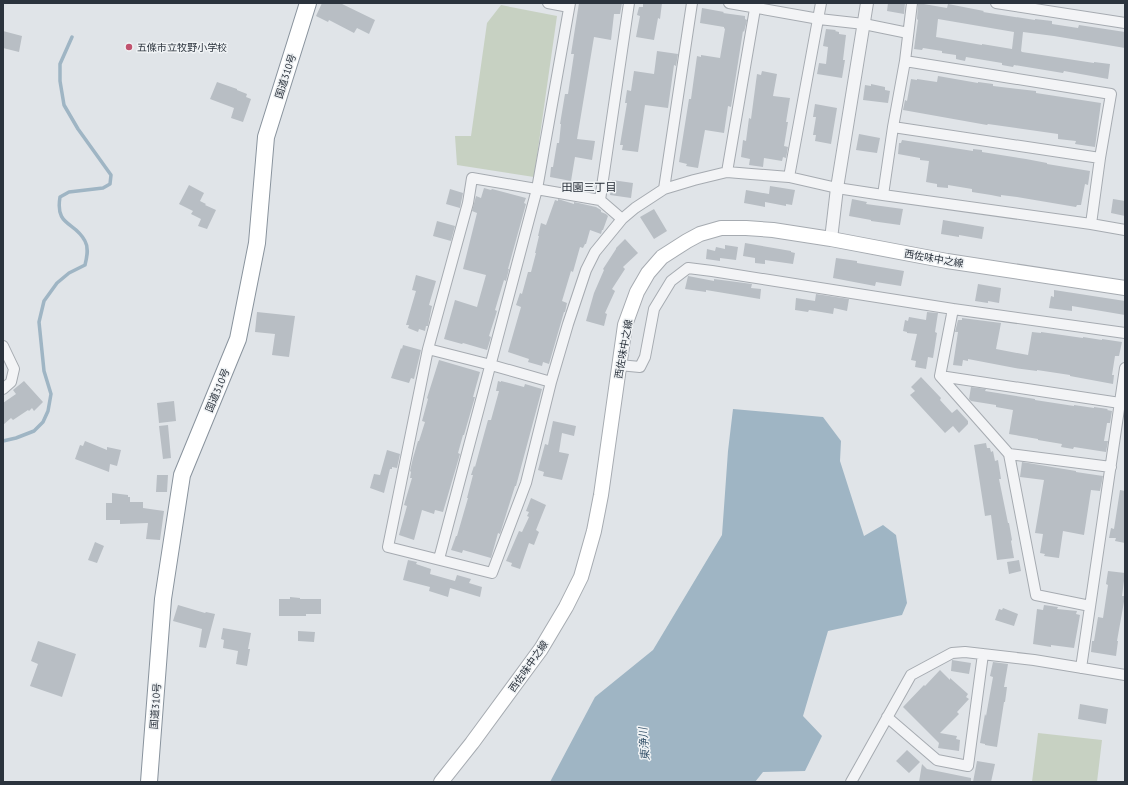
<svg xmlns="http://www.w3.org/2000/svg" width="1128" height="785" font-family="'PT Sans','Noto Sans JP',sans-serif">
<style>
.green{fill:#c7d1c2}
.water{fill:#9fb5c4}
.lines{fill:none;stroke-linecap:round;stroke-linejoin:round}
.stream{stroke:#9fb5c4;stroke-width:3.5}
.building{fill:#b8bec4;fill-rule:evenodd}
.minor-casing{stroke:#a6abb1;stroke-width:12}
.tertiary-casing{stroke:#a6abb1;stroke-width:14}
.secondary-casing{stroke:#a6abb1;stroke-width:16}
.trunk-casing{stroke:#89939d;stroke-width:18}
.minor{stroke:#f3f4f6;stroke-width:10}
.tertiary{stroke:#f3f4f6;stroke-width:12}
.secondary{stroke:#fff;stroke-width:14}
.trunk{stroke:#fff;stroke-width:16}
.poi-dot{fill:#c0526e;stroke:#f0f3f5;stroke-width:1.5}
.labels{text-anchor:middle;stroke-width:3;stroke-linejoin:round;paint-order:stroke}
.poi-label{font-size:10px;fill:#2b333d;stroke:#f0f3f5;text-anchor:start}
.street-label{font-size:10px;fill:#2b333d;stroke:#f0f3f5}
.neighbourhood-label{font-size:11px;fill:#1d242e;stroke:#f0f3f5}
.water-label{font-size:11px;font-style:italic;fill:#39566d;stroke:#f0f3f5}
</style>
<rect width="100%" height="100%" fill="#e0e4e8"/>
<path class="green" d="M501,5L557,16L534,177L457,165L455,136H471L487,23Z
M1038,733L1102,740L1097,782H1032Z"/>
<path class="water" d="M733,409L823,417L841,441L840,461L864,536L883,525L896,535L907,603L902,615L828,631L803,716L822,736L805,771L763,772L755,782H550L595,697L653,650L722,535L728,451Z"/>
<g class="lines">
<path class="stream" d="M3,441L16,438L34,431L43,422L48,411L51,394L44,371L39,322L44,301L57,283L69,273L85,265C87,257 89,248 85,241C75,221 55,227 60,197L69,192L103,188L110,184L111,175L78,129L64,105L60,81V64L72,37"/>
</g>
<path class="building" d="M322,3H340L375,20L369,34L357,28L354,33L329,20L328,22L316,16Z
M579,3H622L620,14H614L611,40L594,37L577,139L595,141L592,160L575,157L571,181L550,177L551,167H553L557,143H559L561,124H560L565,94H568L574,54H571Z
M643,3H662L660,19L658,18L654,40L636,37L640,16L637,15L639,7H643Z
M888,3H905L904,14L887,11Z
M918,3L947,8L948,4L984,11L983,12L1035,20V19L1052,21V24L1078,28L1079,25L1125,32V48L1054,36L1023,32L1021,51L1022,52L1094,63V62L1110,64L1108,79L1064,71L1063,73L1014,65L1013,67L1002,65V63L966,57L965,61L956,59V55L942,53V51L923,48L922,50L914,49L918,20L917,19ZM938,19L1014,32L1012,49L982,44V45L936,37Z
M702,8L724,12L723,13L745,16V19L747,20L744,32L743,31L731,107L728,106L724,133L705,130L698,168L686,166L687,164L679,162L689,99H691L697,56L701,57V55L720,58L725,29L724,28V27L700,23Z
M826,29L836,30L835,31L839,32V34L846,35L843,60H845L842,78L817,74L819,63L826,64L828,47L823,46Z
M3,31L22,36L19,52L3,48Z
M657,51L678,54L676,66L674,65L668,108L645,105L638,152L622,150L623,145H620L627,103H625L627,90L631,91L634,71L654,74Z
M762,71L777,74L773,96L790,98L786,122H788L784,146L788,147L786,158L783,157L782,161L764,158L763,167L749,165L750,159L741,157L743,140L746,141L749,118L751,119L757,74L761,75Z
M938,76L978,83V82L993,84V86L1036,91V93L1101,103L1095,147L1075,144L1076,141L1058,139V134L988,124L987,125L903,110L905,100L907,101L911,79L917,80V79L937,82Z
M217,82L237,89V90L247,94L246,97L251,99L243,122L231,118L234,108L210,99Z
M871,84L885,87V90L890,91L888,103L863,100L865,85L871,86Z
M815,104L837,108L831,144L815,141L816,135H813L816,117H813Z
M859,134L880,138L877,153L856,150Z
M902,140L973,151V149L982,150V152L1026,159L1047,163V164L1090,171L1088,185L1085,184L1081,205H1077L1076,207L1017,197L1001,195V197L991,195L972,192V189L948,185V188L937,187V184L926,182L929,161L920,160V158L898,154L899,143H901Z
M612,180L633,183L631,198L610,195Z
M189,185L204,193L200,201L206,204L205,205L216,210L207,229L198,226L201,219L191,214L193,211L179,204Z
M770,186L795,190L792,205L786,204V206L765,202V207L744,203L746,190L769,194Z
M484,188L491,190L492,189L526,198L524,203L526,204L508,269H509L506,281L504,280L495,310L497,311L489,336L491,337L487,350L463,343L462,344L444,339L455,300L477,307L486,275L463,269L477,213L472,211L476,196L481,198Z
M450,189L463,193L460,208L446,204Z
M558,199L574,204V202L596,207L601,210V212L606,214L608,216L603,230H602L601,234L590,230L586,244H585L583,248L580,247L573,272L571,271L562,301L567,303L565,312H564L549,364L543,362L542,366L528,362L529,359L508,352L521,307L516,305L520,293L522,294L528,272H531L536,253H535L539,236H538L541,223L546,225L555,200L558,201Z
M852,199L867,202L866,204L903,209L900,225L871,221V220L849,216Z
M1113,199L1125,201V216L1111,213Z
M654,209L667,231L654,239L640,217Z
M943,220L984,227L982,239L959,235V237L941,234Z
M437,221L455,226L451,241L433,236Z
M625,239L638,253L623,267L625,269L612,289L615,291L605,313L607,314L604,326L586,321L594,293L604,270L603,269L616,249V248Z
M745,243L791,251V252L795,253L793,264L765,260V264L755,263V258L743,256Z
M725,245L738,247L736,260L720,258V261L706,259L707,249L715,251L716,247L725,249Z
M836,258L857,261V263L904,271L901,286L876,282L875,286L833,278Z
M416,275L436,281L429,305L432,306L428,326H426L425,331L419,329L418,332L408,328L409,325H406L416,291L412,290Z
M688,276L714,281V279L752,284L751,288L761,289L760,299L706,290V292L685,289Z
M978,284L1001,288L999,303L988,301V303L975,301Z
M1054,290L1125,301V315L1072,306V311L1049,308L1051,296L1054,297Z
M816,294L849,299L847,311L834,308L833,314L809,310L808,312L795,310L796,298L815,301Z
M257,312L295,316L289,357L272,355L275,334L255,332Z
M927,312L938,313L935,332L937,333L933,358L928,357L926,369L915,367L916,361L911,360L917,334L907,333V332L903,331L905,320L908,321L909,317L926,320Z
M962,318L1001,323L996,349L1028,355L1032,332L1041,333V332L1083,338V337L1102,340V339L1122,342L1119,356H1115L1112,375H1114L1113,384L1070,376V375L1037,370V371L1015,368L968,359V361L963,360L962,366L953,365L958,332H955L958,320H962Z
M403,345L421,350L414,379L411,378L409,383L391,378L401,348L402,349Z
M439,360L480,372L473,397H475L464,435H463L458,453L460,454L443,512L435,510L434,514L422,510L414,540L399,535L407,506L404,505L412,478H410L411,472L410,471L413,458L418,441H419L425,422L422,421L428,399L427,398Z
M921,377L941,398L940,400L952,413L957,409L968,421V424L959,433L953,426L945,433L910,395L915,391L911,387Z
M24,381L43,402L34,411L32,408L29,411L28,410L13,420L11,418L3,425V403L16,394L13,390Z
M498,381L501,382V381L524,387L525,384L542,389L516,486H515L500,534L498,533L491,558L463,550L462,553L451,550L456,536H457L468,498H467L473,475H471L474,466L475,467L488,420H491L499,391H496Z
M971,387L986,389L985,391L1035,399V400L1074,406V405L1094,408V407L1108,409L1107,410L1112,411L1110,423H1107L1104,441H1108L1106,452L1074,447L1073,449L1061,447L1062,444L1038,440V439L1009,434L1013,410L996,407V405L971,401L969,399Z
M174,401L176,421L159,423L157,403Z
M553,421L576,426L574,436L562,433L559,452L569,454L562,480L543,476L544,472L538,470L545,444L548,445Z
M168,425L171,458L163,459L159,426Z
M85,441L107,450V447L121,450L117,466L110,464L109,472L75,459L80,445L83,446Z
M986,443L987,448H990L991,452L993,451L995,461L998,460L1001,479H999L1008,523H1009L1012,540L1011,541L1014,558L997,560L991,515L985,516L974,445Z
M387,450L400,454L397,468L392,467V469H390L384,493L370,488L374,474L380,475Z
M1022,462L1076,471V472L1103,476L1100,491L1091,490L1084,535L1063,531L1059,558L1044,556L1045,554L1040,553L1043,534L1035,533L1044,480L1020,477Z
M157,475H168L167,492H156Z
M1120,490L1125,491V543L1115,541L1116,538H1109L1111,528L1114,529Z
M112,493L128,495V497H130V502H143V508L164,511L160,540L146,539L148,523L120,524V520H106V503H112Z
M531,498L546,505L536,530L539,532L534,545L529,543L520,569L511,566L512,563L506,561L519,531L522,532L529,517L527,516L529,512L526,511Z
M95,542L104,546L97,563L88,560Z
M408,560L417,562L416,564L431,569L430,574L455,581L457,575L471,579L469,583L482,587L480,597L450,588L448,597L429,591L430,587L403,580Z
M1019,560L1021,571L1009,574L1007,562Z
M1108,571L1125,573L1122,596H1125L1117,641H1118L1116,656L1091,652L1092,641H1094L1098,617L1103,618L1108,585L1106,584Z
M290,597L300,598V599H321V614H306V616H279V599H290Z
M178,605L205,613L206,612L215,614L206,648L199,647L202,629L173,621Z
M1044,605L1058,607L1057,609L1077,611L1076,614L1080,615L1074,648L1051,645V647L1033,644L1037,609L1043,610Z
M1003,608L1018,614L1014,626L995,620L999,609L1002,610Z
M223,628L251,633L248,649H250L247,666L236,664L238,651L223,648L224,640L221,639Z
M298,631L315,632L314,642L298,641Z
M38,641L76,654L62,697L30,686L38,664L31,661Z
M952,660L971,663L969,674L951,671Z
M993,662L1008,664L1004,687H1007L1005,702H1004L997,747L985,745V744L980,743L985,714L986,716L993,677L990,676Z
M940,670L950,680V678L968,694L966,697L969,699L957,712L959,714L940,733L957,736L956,739L960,740L959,751L938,748L939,743L903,707L924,685L925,686Z
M1080,704L1108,709L1106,724L1078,719Z
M907,750L920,762L909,773L896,761Z
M977,761L995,764L991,782H973Z
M922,764L927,769L971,778V782H919Z"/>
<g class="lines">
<g class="minor-casing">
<path id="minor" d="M548,3L569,7
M729,3L819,19L864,24L908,33
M996,3L1125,23
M905,61L1111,94L1100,158L1091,224
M893,127L1100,158
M727,172L756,3
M789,177L821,3
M664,189L692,3
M883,195L893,127L905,61L912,3
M600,200L629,3
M622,219L600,200L472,178L468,203L428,349L388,547L492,573L526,483L551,382L568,324L586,270L595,252L622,219L635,208L664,189L694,180L727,172L751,174L789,177L837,188L883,195L1091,224L1125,230
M3,346L14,369L11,382L3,389
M428,349L491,365L551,382
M619,365L640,367L645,357L654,309L671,281L688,268L712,271L953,309L1125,333
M940,376L1009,454L1036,595L1090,606
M940,376L1120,403
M940,376L953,309
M1009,454L1111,467
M439,559L537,189L570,3
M1081,668L1125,368
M887,717L937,760L968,766L983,654
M851,782L911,675L952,653L965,652L1034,660L1125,675"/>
</g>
<g class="tertiary-casing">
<path id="tertiary" d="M831,239L837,188L867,3"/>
</g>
<g class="secondary-casing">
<path id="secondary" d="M441,782L472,743L541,649L566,607L581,577L594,531L601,495L625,325L637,292L648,273L662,257L687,241L700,234L721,228H746L773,230L831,239L947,261L1125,288"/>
</g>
<g class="trunk-casing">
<path id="trunk" d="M149,782L163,599L182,475L238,339L257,243L266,137L308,3"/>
</g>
<use href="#minor" class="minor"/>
<use href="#tertiary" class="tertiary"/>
<use href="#secondary" class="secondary"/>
<use href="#trunk" class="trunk"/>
</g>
<circle class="poi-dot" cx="129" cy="47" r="4"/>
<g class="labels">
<g class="poi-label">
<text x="137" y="51">五條市立牧野小学校</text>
</g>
<g class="street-label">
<text transform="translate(285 76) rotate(-72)" y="4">国道310号</text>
<text transform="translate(934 258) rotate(10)" y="4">西佐味中之線</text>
<text transform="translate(623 349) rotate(-80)" y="4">西佐味中之線</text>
<text transform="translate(217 390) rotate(-67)" y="4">国道310号</text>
<text transform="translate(528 666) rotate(-55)" y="4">西佐味中之線</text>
<text transform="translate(155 706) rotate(-86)" y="4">国道310号</text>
</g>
<g class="neighbourhood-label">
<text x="589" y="191">田園三丁目</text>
</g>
<g class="water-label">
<text transform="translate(644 744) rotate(-94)" y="4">東浄川</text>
</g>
</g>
<rect width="1128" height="785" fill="none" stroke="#2b333d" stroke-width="8"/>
</svg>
